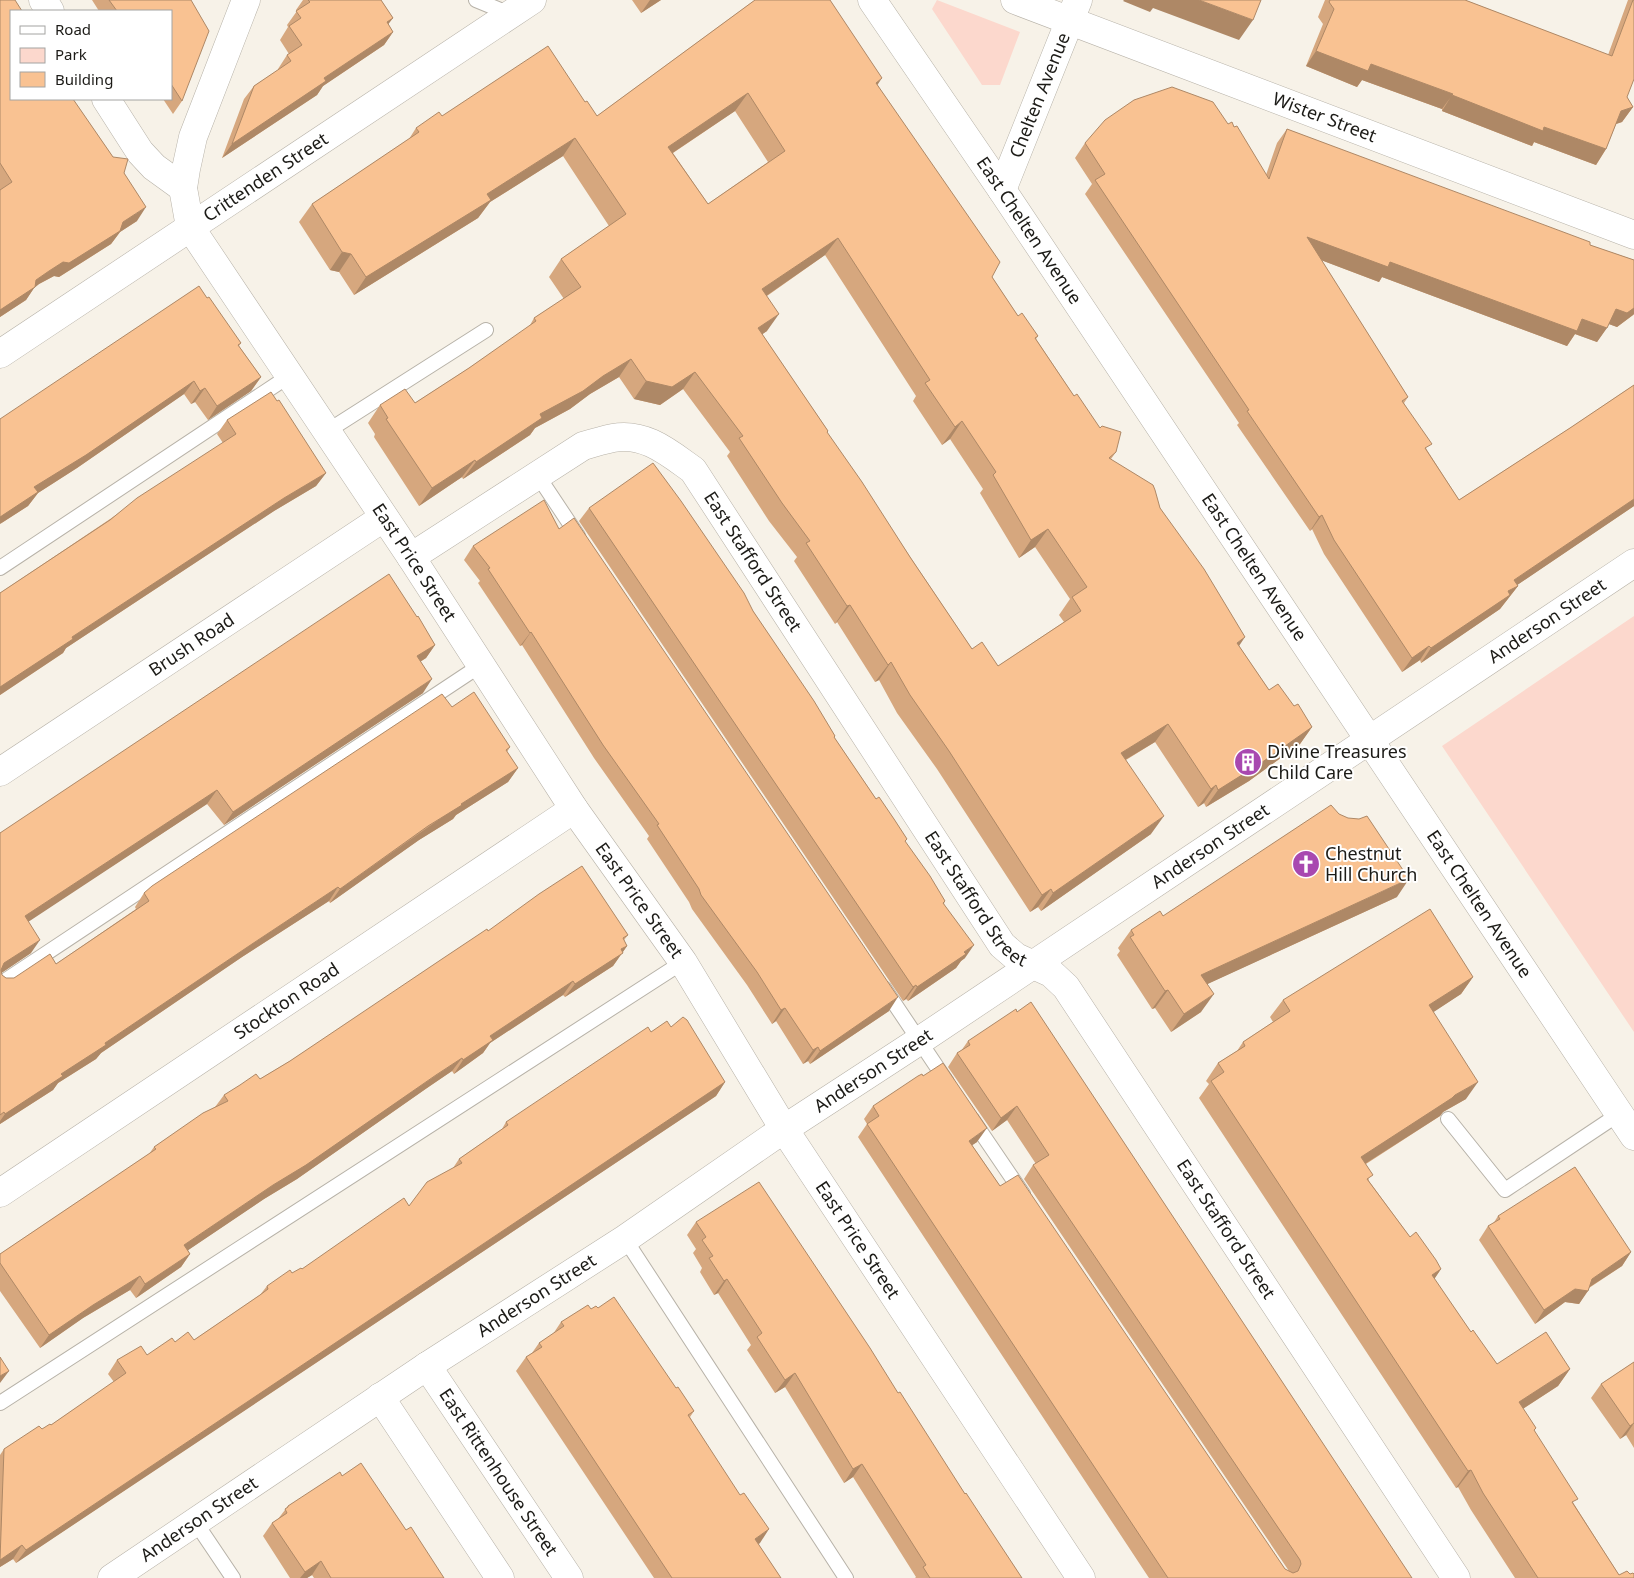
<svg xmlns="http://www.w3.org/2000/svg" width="1634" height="1578" font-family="'Noto Sans',sans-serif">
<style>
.green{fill:#fcd8cd}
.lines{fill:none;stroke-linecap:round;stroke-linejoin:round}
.service-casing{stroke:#b7b2a8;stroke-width:16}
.minor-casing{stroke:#b7b2a8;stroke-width:29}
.tertiary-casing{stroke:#b7b2a8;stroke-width:29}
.service{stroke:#fff;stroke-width:14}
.minor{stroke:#fff;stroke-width:28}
.tertiary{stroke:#fff;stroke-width:28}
.wall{fill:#d6a77e;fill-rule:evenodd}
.shaded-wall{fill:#ae8866}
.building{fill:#f9c292;stroke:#ae8866;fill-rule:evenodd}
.labels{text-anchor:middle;stroke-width:4;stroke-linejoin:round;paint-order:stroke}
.street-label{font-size:18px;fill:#1c1b17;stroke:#fff}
.poi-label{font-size:18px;fill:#1c1b17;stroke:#fff;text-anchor:start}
</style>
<rect width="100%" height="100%" fill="#f7f2e8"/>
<path class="green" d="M937,0L1020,32L1000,85H982L932,9Z
M1634,616V1032L1442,746Z"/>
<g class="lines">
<g class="service-casing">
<path id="service" d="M476,0L510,14
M326,432L486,330
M538,476L578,536
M0,568L289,376
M0,984L481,665
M884,988L947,1082
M972,1119L1023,1194
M1448,1119L1505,1190L1619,1114
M625,1239L846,1578
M0,1403L683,962
M196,1523L233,1578"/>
</g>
<g class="minor-casing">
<g id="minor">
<path d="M43,0L50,11"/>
<path id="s1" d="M246,0L193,137L186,169L183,188L190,227L411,557L574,809L683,962L784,1129L1081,1578"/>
<path id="s2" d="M1015,0L1634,235"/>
<path d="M106,99L140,152L154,167L183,188"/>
<path id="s3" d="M1002,190L1078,0"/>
<path id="s4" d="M0,354L532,0"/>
<path id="s5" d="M411,557L583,446C593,443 603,440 613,438C645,432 669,453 693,470L1002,945L1016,957L1051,973L1066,987L1456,1578"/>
<path id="s6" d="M0,772L383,518"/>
<path id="s7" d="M0,1193L574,809"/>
<path id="s8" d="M427,1366L569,1578"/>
<path d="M380,1397L500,1578"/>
<path id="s9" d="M112,1578L427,1366L625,1239L784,1129L919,1041L1634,563"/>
</g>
</g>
<g class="tertiary-casing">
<g id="tertiary">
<path id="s10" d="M872,0L1002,190L1634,1136"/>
</g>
</g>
<use href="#service" class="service"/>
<use href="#minor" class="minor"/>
<use href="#tertiary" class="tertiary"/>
</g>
<path class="wall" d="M0,0L11,11L124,173L137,221L120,232L111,244L59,277L54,276L39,284L34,288L26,300L0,317Z
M92,0H191L182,101L173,114L163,99H171V11H99Z
M303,0H381L393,18L388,24L393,32L384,45L323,86L317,95L222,158L244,99L254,86L278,70V69L287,55L289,54L280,40L288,27L287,25L297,11L296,10Z
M632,0H661L641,13Z
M755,0L878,86L992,277L1018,316L1038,336L1036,339L1074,396L1116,452L1111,459L1160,508L1239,646L1269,690L1294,706L1312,727L1300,744L1249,781L1206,807L1204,803L1198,807L1155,742L1126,760L1151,834L1041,911L1038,907L1030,912L937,769L897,713L879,680L875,682L837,622L835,624L794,561L797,557L769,521L727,456L730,452L683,389L660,405L634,399L619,377L590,394L570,409L535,428L530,435L463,479L462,477L419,506L374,437L375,434L368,423L380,405L415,403L469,368L529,327L534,318L564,299L549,277L561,259L609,226L563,156L490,202L478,218L354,295L339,272L330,270L299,222L312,204L409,139L416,128L442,116L585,102L597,116ZM735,111L768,162L708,204L673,153ZM825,255L916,396L913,401L942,445L950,439L983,489L980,493L1019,558L1035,547L1070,599L1059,615L1064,622L998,666L972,649L827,433L828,431L762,334L767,331V296Z
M1325,0H1465L1608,55L1628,0H1634L1627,97L1633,107L1622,122L1616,124L1606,149L1596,165L1534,142L1532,146L1442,111V109L1362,80L1357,87L1306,66L1323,24L1318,17Z
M1228,124L1266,175L1277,143L1287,129L1590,245L1634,260V314L1633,315L1617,327L1609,324L1597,342L1575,334L1567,346L1382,277L1379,282L1321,260L1408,397L1404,403L1427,450L1459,500L1570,428L1634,385V506L1517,585L1518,586L1500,609L1421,663L1420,660L1402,672L1324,554L1312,529L1310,531L1237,425L1239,423L1085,194L1092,184L1075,158L1085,143Z
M207,298L241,343L239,346L261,377L251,391L208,420L195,402L191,404L184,394L77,468L38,493L28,506L0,524Z
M227,420L326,473L316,486L274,511L66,648L63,653L0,695V593L223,443L217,434Z
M589,508L753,611L835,736L834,737L876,799L907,839L905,842L945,901L944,904L965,958L961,961L956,968L908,1001L906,999L903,1001L579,521Z
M559,529L889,1011L810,1064L808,1061L803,1064L776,1021L772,1024L747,985L692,909L689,902L647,839L649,836L594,758L522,645L520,646L478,583L480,581L464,560L473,546Z
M417,617L435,645L426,658L420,662L423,693L224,825L207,804L28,921L31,953L1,973L2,975L6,978H14L56,964L136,909L135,907L144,893L452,707L510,747L507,752L518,768L508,782L456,815L453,819L419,840L330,903L329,901L242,957L101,1053L96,1059L58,1083L53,1090L0,1124V833Z
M1397,897L1207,984L1201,1012L1171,1032L1155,1008L1152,1009L1117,955L1120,951L1118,948L1131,930L1163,916Z
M488,931L628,935L624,940L627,946L613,966L565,997L563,995L490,1043L483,1053L454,1074L452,1071L427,1088L297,1179L264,1199L188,1250L190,1254L181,1267L136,1298L130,1290L83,1318L40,1348L0,1291V1254L149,1154L154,1147L215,1107L224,1095L260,1079L290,1061Z
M1473,977L1461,994L1433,1012L1466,1099L1443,1112L1440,1116L1366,1164L1369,1181L1410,1237L1441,1269L1434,1279L1471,1332L1497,1364L1570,1369L1558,1386L1523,1409L1536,1428L1534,1431L1574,1504L1619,1575L1630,1574L1634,1578H1515L1471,1510L1458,1487L1456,1488L1199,1098L1209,1084L1206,1081L1218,1063L1237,1051L1243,1042L1273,1022L1270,1017L1283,1000Z
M671,1027L725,1082L716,1096L16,1563L13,1559L0,1567V1455L4,1449L51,1425L114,1382L108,1374L117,1360L147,1355L175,1342L194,1340L260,1295L267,1286L302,1269L409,1206L453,1168L459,1159L502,1129L506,1122L651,1032Z
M968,1041L1412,1578H1149L858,1137L867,1124L864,1119L873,1106L977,1142L972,1145L1000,1186L1285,1569L1289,1571L1024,1179L1033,1165L1036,1164L1007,1120L992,1131L948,1067L957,1053L961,1051Z
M1498,1216L1631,1252L1622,1266L1589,1288L1579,1304L1565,1302L1535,1324L1479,1240L1488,1226L1493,1224Z
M696,1222L898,1393L965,1494L1022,1578H915L916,1577L853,1477L844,1483L785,1387L775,1393L747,1350L751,1345L718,1293L714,1295L700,1272L702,1268L693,1253L696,1249L687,1235Z
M598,1308L676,1388L694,1411L690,1417L760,1543L758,1544L781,1578H654L516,1371L526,1357L532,1353L539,1343L553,1334L561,1322L591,1309Z
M1634,1362V1448L1626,1435L1620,1439L1591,1398L1601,1384Z
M342,1476L406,1530L444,1578H314L312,1575L307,1578H290L263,1536L272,1523L278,1519L288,1506Z"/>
<path class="shaded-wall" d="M650,0H661L641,13Z
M1124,0H1199L1253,20L1239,40L1153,8L1150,12L1123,1Z
M393,18L383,31L387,22Z
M393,32L384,45L323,86L317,95L222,158L232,144L324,78Z
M1316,51L1371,64L1453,94L1442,109L1362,80L1357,87L1306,66Z
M882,78L870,96L876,83Z
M748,93L735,111L656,164L668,147Z
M1452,95L1544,127L1606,149L1596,165L1534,142L1532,146L1442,111Z
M1633,107L1622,122L1610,126L1621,111Z
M575,138L563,156L490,202L478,218L354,295L366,277L487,194Z
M146,207L137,221L120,232L111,244L59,277L54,276L39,284L34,288L26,300L0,317V310L36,280L49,271Z
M1307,237L1582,319L1607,328L1597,342L1575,334L1567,346L1382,277L1379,282L1297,251Z
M838,238L825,255L750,307L762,289Z
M342,252L351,254L339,272L330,270Z
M1634,308V314L1633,315L1617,327L1606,323L1616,309Z
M779,314L767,331L746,346L758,328Z
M631,359L619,377L590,394L570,409L535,428L530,435L463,479L476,462L540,414Z
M695,372L683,389L660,405L634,399L646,381Z
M261,377L251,391L208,420L217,406Z
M194,381L184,394L77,468L38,493L28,506L0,524V517L34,487Z
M205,388L195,402L191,404L200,391Z
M962,421L950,439L942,445L955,427Z
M475,460L462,477L419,506L432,488Z
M326,473L316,486L274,511L66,648L63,653L0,695V687L72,637L284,498Z
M1634,499V506L1504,594L1514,580Z
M1322,515L1312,529L1310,531L1319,517Z
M1048,529L1035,547L1019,558L1031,540Z
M1518,586L1500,609L1421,663L1431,648L1508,591Z
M850,605L837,622L835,624L847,606Z
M531,632L522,645L520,646L530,633Z
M1245,637L1233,655L1237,643Z
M435,645L426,658L407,670L417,656Z
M1429,646L1420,660L1402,672L1412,658Z
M891,662L879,680L875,682L888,665Z
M432,679L423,693L224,825L233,812Z
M1168,724L1155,742L1108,770L1121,753Z
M1312,727L1300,744L1249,781L1206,807L1218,790Z
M518,768L508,782L456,815L453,819L419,840L330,903L340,889L461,804Z
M1216,785L1204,803L1198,807L1211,789Z
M217,790L207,804L16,930L25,916Z
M1164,816L1151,834L1041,911L1053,893Z
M1409,879L1397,897L1188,993L1201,975Z
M338,887L329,901L242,957L101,1053L96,1059L58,1083L53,1090L0,1124V1121L5,1114L105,1043L252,944Z
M1051,889L1038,907L1030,912L1042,895Z
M40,940L31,953L0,974V970L4,963Z
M974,945L965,958L961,961L956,968L908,1001L917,987L964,952Z
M627,946L613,966L565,997L575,984L621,949Z
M1473,977L1461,994L1417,1023L1429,1005Z
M573,981L563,995L490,1043L483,1053L454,1074L463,1060L490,1036Z
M916,985L906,999L903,1001L913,987Z
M1168,990L1155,1008L1152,1009L1165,991Z
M1214,994L1201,1012L1171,1032L1184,1014Z
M898,997L889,1011L810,1064L820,1051Z
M785,1008L776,1021L772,1024L781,1010Z
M818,1047L808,1061L803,1064L813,1050Z
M462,1058L452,1071L427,1088L297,1179L264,1199L175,1259L184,1245Z
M725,1082L716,1096L16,1563L26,1550Z
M1478,1082L1466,1099L1443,1112L1440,1116L1349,1174L1361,1157L1455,1095Z
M1017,1106L1007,1120L992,1131L1001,1118Z
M987,1128L977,1142L959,1154L969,1141Z
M1631,1252L1622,1266L1585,1290L1588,1291L1579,1304L1565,1302L1535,1324L1544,1310L1575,1289L1592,1279Z
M190,1254L181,1267L136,1298L145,1284Z
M1441,1269L1429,1287L1432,1275Z
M140,1276L130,1290L83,1318L40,1348L49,1335L93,1305Z
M727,1279L718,1293L714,1295L724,1281Z
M1570,1369L1558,1386L1507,1419L1519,1402Z
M9,1371L0,1383V1376Z
M795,1373L785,1387L775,1393L785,1380Z
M1634,1423L1626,1435L1620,1439L1630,1426Z
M862,1464L853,1477L844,1483L853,1469Z
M1471,1470L1458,1487L1456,1488L1468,1471Z
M769,1529L760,1543L745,1552L755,1539Z
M22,1545L13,1559L0,1567V1560Z
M321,1561L312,1575L307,1578H300L305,1572Z"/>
<path class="building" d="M0,0H15L22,11H11V99H73L113,157L128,159L124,173L146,207L123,222L120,231L69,263L63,262L49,271L36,280L35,287L0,310V190L12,182L0,163Z
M109,0H191L209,31L182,101L171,84V11H117Z
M308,0H381L393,18L387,22L393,32L324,78L326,81L232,144L254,86L291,61L287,55L302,45L289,26L301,18L296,11L310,2Z
M755,0H830L882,78L876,83L1000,262L992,277L1018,316L1022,313L1038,336L1035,338L1074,396L1077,394L1100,428L1102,426L1121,432L1116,452L1109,458L1153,485L1155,490L1160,508L1204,569L1245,637L1237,643L1269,690L1278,684L1294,706L1298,704L1312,727L1261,763L1218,790L1216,785L1211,789L1168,724L1121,753L1164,816L1053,893L1051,889L1042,895L949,751L910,695L891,662L888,665L850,605L847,606L806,543L810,541L782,503L739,438L743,436L695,372L672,387L646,381L631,359L603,376L583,391L540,414L542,418L476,462L475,460L432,488L386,419L388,418L380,405L405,389L415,403L469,368L536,321L534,318L581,287L561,259L626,214L575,138L487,194L491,200L366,277L351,254L342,252L312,204L419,132L416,128L439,112L442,116L548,46L585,102L587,101L597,116ZM748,93L785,151L708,204L668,147ZM838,238L930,380L925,383L955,427L962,421L996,472L993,475L1031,540L1048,529L1087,587L1072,597L1081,611L998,666L982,642L972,649L910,557L862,482L827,432L828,431L758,328L779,314L762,289Z
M1199,0H1261L1253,20Z
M1330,0H1465L1612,56L1633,0H1634V79L1627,97L1633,107L1621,111L1606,149L1544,127L1543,131L1452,95L1453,94L1371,64L1368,71L1316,51L1334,9L1329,2Z
M1172,87L1213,102L1228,124L1232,122L1234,127L1237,126L1269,179L1287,129L1590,242V245L1634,260V308L1627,313L1616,309L1607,328L1582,319L1577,331L1390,262L1388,267L1307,237L1408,397L1402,401L1432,444L1425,448L1459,500L1570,428L1634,385V499L1514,580L1518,586L1508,591L1510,595L1431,648L1429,646L1412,658L1334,540L1322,515L1319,517L1247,411L1249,410L1095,180L1105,174L1085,143L1105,120L1134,100Z
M199,286L207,298L209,297L241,343L238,345L261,377L217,406L205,388L200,391L194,381L86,455L34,487L38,492L0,517V419Z
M271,392L277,401L279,400L326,473L284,498L72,637L73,639L0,687V593L110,520L137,498L236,434L227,420Z
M653,463L681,501L744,593L753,611L814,701L835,736L834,737L876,799L879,797L894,819L907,839L905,841L930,876L945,901L943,903L974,945L964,952L966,954L917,987L916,985L913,987L589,508Z
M544,500L559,529L574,518L898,997L820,1051L818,1047L813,1050L785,1008L781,1010L757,972L701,895L699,889L657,825L659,824L603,745L531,632L530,633L488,569L490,568L473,546Z
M389,574L417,617L418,616L435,645L417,656L432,679L233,812L217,790L25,916L40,940L4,963L1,970L2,975L6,978H14L50,954L56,964L149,901L144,893L152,886L442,694L452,707L474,692L510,747L506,750L518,768L461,804L462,805L428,826L340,889L338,887L252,944L105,1043L106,1045L61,1074L63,1076L5,1114L4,1112L0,1115V833Z
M1331,805L1339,814L1348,818L1359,819L1367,816L1409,879L1201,975L1214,994L1184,1014L1168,990L1165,991L1130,937L1134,935L1131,930L1160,911L1163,916Z
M582,866L628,935L623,938L627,946L621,949L623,953L575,984L573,981L490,1036L493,1040L463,1060L462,1058L436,1075L306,1165L273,1185L184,1245L190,1254L145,1284L140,1276L93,1305L49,1335L0,1263V1254L156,1149L154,1147L203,1113L228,1101L224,1095L240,1085L256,1074L260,1079L290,1061L442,959L487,929L488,931L539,894Z
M1430,909L1473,977L1429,1005L1478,1082L1455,1095L1452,1098L1361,1157L1373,1175L1367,1179L1410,1237L1416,1232L1436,1260L1441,1269L1432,1275L1471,1332L1473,1330L1497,1364L1546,1332L1570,1369L1519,1402L1536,1428L1534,1430L1578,1499L1572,1502L1619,1575L1627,1571L1630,1574L1633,1573L1634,1574V1578H1538L1483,1493L1471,1470L1468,1471L1211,1081L1224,1072L1218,1063L1245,1046L1243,1042L1290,1011L1283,1000Z
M1031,1002L1412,1578H1168L867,1124L879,1116L873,1106L918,1076L922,1074L923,1076L943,1063L987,1128L969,1141L1000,1186L1018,1175L1285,1569L1293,1573L1298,1571L1301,1564L1300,1560L1033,1165L1049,1155L1017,1106L1001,1118L957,1053L970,1045L968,1041L1016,1009L1017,1012Z
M683,1017L687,1020L725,1082L26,1550L22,1545L0,1560L4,1449L39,1426L42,1429L50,1424L51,1425L126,1373L117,1360L141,1346L147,1355L172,1338L175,1342L188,1332L194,1340L260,1295L268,1289L267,1286L290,1270L292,1273L301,1268L302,1269L404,1198L409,1206L427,1182L462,1163L459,1159L508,1125L506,1122L648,1027L651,1032L667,1021L671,1027Z
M1575,1167L1631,1252L1592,1279L1588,1291L1575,1289L1544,1310L1488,1226L1500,1219L1498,1216Z
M759,1182L870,1348L898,1393L900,1392L965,1494L966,1493L1022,1578H930L923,1567L926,1565L862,1464L853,1469L795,1373L785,1380L757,1337L762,1333L727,1279L724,1281L709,1258L713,1256L702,1240L706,1237L696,1222Z
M614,1297L676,1388L678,1387L694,1411L688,1415L740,1495L744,1493L769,1529L755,1539L781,1578H672L526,1357L542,1347L539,1343L564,1326L561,1322L588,1305L591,1309L596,1306L598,1308Z
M0,1357L9,1371L0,1376Z
M1634,1362V1423L1630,1426L1601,1384Z
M361,1463L406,1530L411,1527L444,1578H331L321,1561L305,1572L272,1523L287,1513L285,1509L288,1507V1506L340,1472L342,1476Z"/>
<defs>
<g id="building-disc" transform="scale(1.4375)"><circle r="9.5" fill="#a848b0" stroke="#fff"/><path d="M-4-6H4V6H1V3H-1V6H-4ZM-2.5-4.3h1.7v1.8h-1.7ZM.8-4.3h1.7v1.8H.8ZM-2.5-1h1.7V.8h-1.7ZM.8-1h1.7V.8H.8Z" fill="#fff"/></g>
<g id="church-disc" transform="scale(1.4375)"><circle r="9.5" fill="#a848b0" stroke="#fff"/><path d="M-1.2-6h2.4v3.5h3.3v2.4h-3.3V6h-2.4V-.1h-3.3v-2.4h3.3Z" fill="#fff"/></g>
</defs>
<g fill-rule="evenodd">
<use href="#building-disc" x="1248" y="762"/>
<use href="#church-disc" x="1306" y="864"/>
</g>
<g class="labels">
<g class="street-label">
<text dy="6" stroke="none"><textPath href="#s3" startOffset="102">Chelten Avenue</textPath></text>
<text dy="6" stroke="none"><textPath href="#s2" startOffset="331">Wister Street</textPath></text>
<text dy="6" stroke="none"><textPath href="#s4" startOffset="319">Crittenden Street</textPath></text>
<text dy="6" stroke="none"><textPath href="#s10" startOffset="279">East Chelten Avenue</textPath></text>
<text dy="6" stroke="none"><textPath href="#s5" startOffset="434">East Stafford Street</textPath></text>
<text dy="6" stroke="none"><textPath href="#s1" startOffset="642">East Price Street</textPath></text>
<text dy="6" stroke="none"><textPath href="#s10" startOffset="684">East Chelten Avenue</textPath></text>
<text dy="6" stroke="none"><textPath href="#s9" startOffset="1725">Anderson Street</textPath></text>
<text dy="6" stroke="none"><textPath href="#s6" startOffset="230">Brush Road</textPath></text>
<text dy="6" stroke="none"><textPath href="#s9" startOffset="1320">Anderson Street</textPath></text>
<text dy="6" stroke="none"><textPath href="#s5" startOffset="839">East Stafford Street</textPath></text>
<text dy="6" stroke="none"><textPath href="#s1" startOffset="1048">East Price Street</textPath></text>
<text dy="6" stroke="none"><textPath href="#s10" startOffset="1089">East Chelten Avenue</textPath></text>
<text dy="6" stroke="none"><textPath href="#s7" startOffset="345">Stockton Road</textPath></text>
<text dy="6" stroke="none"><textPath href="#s9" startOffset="915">Anderson Street</textPath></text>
<text dy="6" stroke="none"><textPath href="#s5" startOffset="1259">East Stafford Street</textPath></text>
<text dy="6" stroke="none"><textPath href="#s1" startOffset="1452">East Price Street</textPath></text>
<text dy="6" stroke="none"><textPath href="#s9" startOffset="510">Anderson Street</textPath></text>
<text dy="6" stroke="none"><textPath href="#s8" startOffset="128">East Rittenhouse Street</textPath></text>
<text dy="6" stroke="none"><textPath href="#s9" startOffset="105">Anderson Street</textPath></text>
</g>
<g class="poi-label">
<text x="1267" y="758">Divine Treasures<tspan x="1267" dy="21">Child Care</tspan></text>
<text x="1325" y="860">Chestnut<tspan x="1325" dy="21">Hill Church</tspan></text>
</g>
</g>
<rect x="10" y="10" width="162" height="90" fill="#ffffff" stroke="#a4a4a2"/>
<rect x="20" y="26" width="25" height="8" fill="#ffffff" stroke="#a4a4a2"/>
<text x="55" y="35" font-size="15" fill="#1c1b17">Road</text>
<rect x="20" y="48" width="25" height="15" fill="#fcd8cd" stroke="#a4a4a2"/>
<text x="55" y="60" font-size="15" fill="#1c1b17">Park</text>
<rect x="20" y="72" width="25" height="15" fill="#f9c292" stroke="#a4a4a2"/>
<text x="55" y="85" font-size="15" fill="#1c1b17">Building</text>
</svg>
